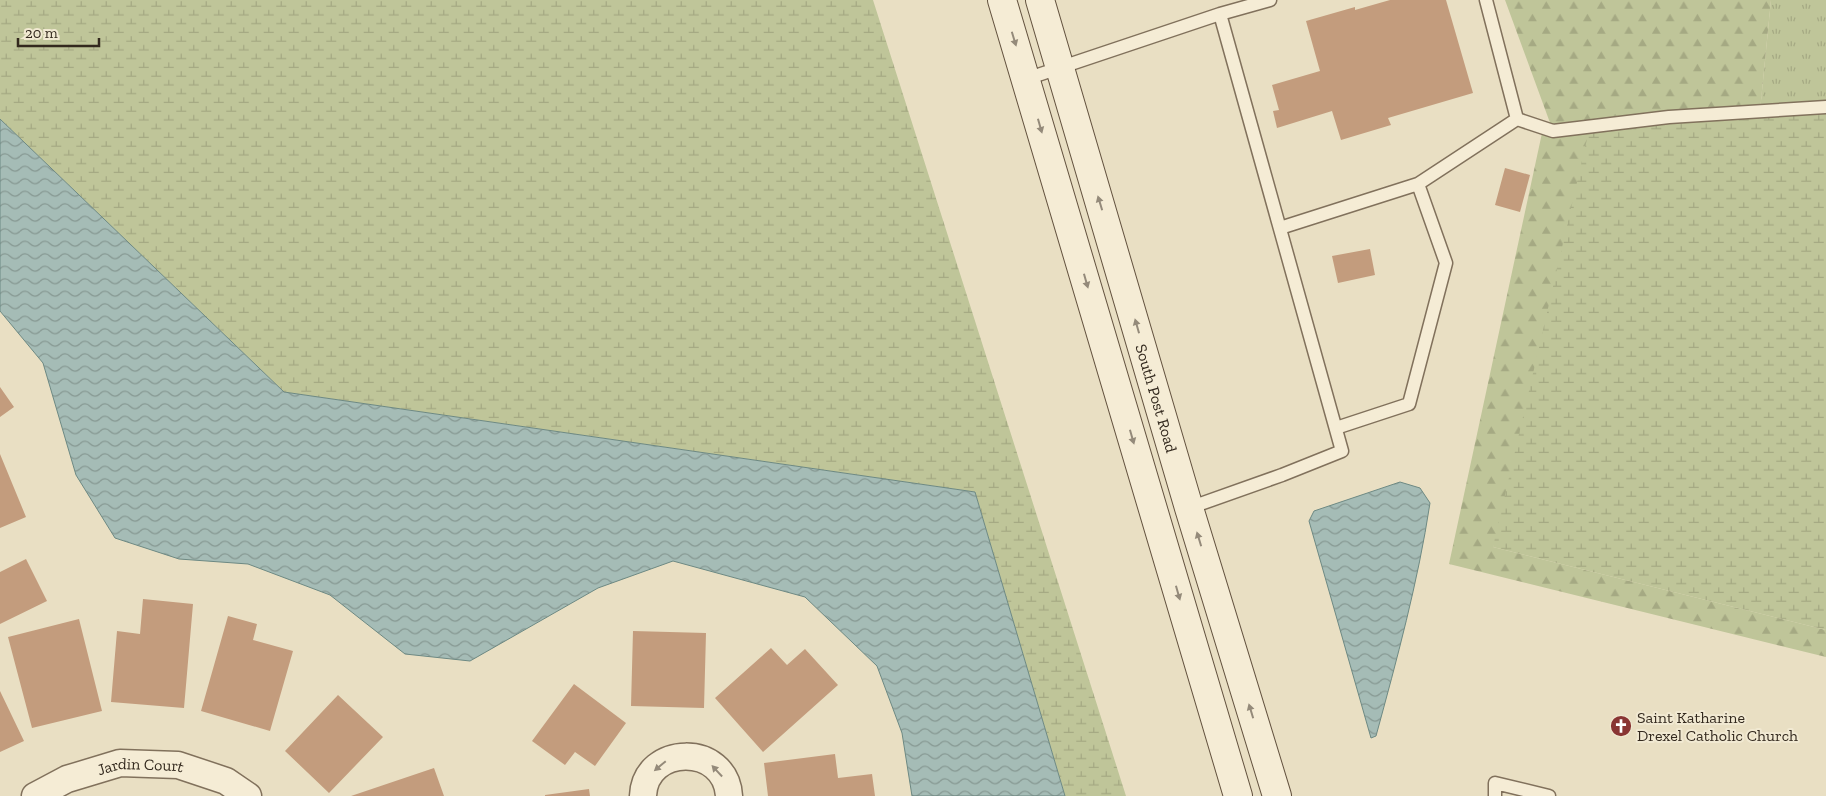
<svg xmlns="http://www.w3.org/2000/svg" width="1826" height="796" font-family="'Zilla Slab',serif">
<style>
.grass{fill:url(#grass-tufts)}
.forest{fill:url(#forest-firs)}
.wetland{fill:url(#wetland-marsh)}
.water{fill:url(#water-waves);stroke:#6d8983}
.building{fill:#c39c7d}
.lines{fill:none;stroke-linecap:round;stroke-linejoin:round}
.lane-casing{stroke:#81715c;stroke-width:15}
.street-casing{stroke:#81715c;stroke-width:29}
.secondary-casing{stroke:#63523f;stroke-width:30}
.lane{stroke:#f5ecd5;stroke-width:12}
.street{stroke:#f5ecd5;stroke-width:26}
.secondary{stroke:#f5ecd5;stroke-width:28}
.oneway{fill:#948a7a}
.labels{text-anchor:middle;stroke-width:4;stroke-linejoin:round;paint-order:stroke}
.street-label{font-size:16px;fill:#33291e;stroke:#f1e9d2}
.poi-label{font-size:16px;fill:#33291e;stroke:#f1e9d2;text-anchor:start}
</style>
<defs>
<pattern id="grass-tufts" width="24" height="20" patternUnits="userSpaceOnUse" patternTransform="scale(1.25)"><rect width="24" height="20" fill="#bfc599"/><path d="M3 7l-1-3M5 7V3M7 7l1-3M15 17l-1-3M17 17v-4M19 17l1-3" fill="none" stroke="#a5a983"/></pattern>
<pattern id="forest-firs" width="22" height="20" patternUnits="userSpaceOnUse" patternTransform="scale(1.25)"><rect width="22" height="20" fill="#bfc599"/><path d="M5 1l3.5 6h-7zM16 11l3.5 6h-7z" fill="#a5a983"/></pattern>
<pattern id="wetland-marsh" width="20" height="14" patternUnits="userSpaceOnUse" patternTransform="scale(1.25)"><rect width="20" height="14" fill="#bfc599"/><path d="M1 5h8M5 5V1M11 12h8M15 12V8" fill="none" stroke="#a5a983"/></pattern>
<pattern id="water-waves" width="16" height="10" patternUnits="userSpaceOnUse" patternTransform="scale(1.25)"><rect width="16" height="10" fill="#a5bcb6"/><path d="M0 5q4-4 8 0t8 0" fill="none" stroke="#879993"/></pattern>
</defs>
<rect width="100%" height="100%" fill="#e9dfc3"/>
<path class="grass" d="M1771,0H1826V107L1760,111Z"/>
<path class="forest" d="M1505,0H1771L1760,111L1493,547L1826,630V657L1449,564L1542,133L1553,131Z"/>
<path class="wetland" d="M0,0H873L1126,796H1065L975,492L284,392L0,119Z
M1826,107V630L1493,547L1590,126Z"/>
<path class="water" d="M0,119L284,392L975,492L1065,796H912L902,733L877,666L805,597L673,561L598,588L470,661L405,654L330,595L248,564L179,559L115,538L76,475L43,363L0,311Z
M1400,482L1420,488L1430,503C1418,582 1397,659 1376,736L1371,738L1309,521L1314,511Z"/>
<path class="building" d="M1390,0H1446L1473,93L1388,118L1391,125L1341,140L1332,111L1277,128L1273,111L1279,110L1272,85L1320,71L1306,21L1355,7V10Z
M1505,168L1530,175L1520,212L1495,205Z
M1370,249L1375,275L1338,283L1332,256Z
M0,387L14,407L0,417Z
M0,454L26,517L0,528Z
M26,559L47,601L0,624V572Z
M143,599L193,604L184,708L111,702L117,631L140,634Z
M228,616L257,624L253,640L293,651L270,731L201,711Z
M79,619L102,711L32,728L8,637Z
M633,631L706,633L704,708L631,706Z
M771,648L787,665L805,649L838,685L763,752L715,698Z
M574,684L626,723L595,766L575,752L565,765L532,741Z
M0,691L24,741L0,752Z
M338,695L383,737L329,793L285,751Z
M835,754L838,778L872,774L875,796H768L764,763Z
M434,768L444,796H351Z
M589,789L590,796H545V795Z"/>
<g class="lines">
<g class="lane-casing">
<path id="lane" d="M1220,14L1270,0
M1026,79L1220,14L1342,451L1282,475L1189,508
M1517,119L1553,131L1669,117L1826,107
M1418,184L1517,119L1486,0
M1280,228L1418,184L1446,263L1409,404L1336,428
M1495,796V783L1549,796"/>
</g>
<g class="street-casing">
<g id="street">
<path id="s1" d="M35,796L67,779L120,763L178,765L226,781L248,796"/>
<path d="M643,796C645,744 726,743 729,796"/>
</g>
</g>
<g class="secondary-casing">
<g id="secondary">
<path d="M1002,0L1238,796"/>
<path id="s2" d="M1040,0L1189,508L1277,796"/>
</g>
</g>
<use href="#lane" class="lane"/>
<use href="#street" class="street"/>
<use href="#secondary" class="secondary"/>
</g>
<defs><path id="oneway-solid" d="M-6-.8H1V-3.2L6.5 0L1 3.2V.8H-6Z" transform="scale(1.25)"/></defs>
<g class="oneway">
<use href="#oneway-solid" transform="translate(1014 39) rotate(73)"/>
<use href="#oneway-solid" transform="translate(1040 126) rotate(74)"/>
<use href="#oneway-solid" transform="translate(1100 203) rotate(-107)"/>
<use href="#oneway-solid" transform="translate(1086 281) rotate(74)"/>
<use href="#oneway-solid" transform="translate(1137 326) rotate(-106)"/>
<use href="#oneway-solid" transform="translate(1132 437) rotate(74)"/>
<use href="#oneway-solid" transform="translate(1199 539) rotate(-107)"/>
<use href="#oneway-solid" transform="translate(1178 593) rotate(74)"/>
<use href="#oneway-solid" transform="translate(1251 711) rotate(-107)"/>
<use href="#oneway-solid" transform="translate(660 766) rotate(140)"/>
<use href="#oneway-solid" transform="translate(717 771) rotate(-133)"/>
</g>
<defs>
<g id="church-disc" transform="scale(1.125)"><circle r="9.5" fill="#893533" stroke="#f1e9d2"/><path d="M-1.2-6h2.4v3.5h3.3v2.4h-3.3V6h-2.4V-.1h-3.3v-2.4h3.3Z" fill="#fff"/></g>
</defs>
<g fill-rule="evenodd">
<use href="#church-disc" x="1621" y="726"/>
</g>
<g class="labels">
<g class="street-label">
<text dy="6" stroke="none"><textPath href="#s2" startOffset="415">South Post Road</textPath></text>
<text dy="6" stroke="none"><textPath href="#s1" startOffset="112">Jardin Court</textPath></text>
</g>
<g class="poi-label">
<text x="1637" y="723">Saint Katharine<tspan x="1637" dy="18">Drexel Catholic Church</tspan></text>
</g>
</g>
<path d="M18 38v8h81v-8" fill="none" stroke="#33291e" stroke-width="2.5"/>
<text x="25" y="38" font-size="15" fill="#33291e" stroke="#f1e9d2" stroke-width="4" paint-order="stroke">20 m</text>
</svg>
